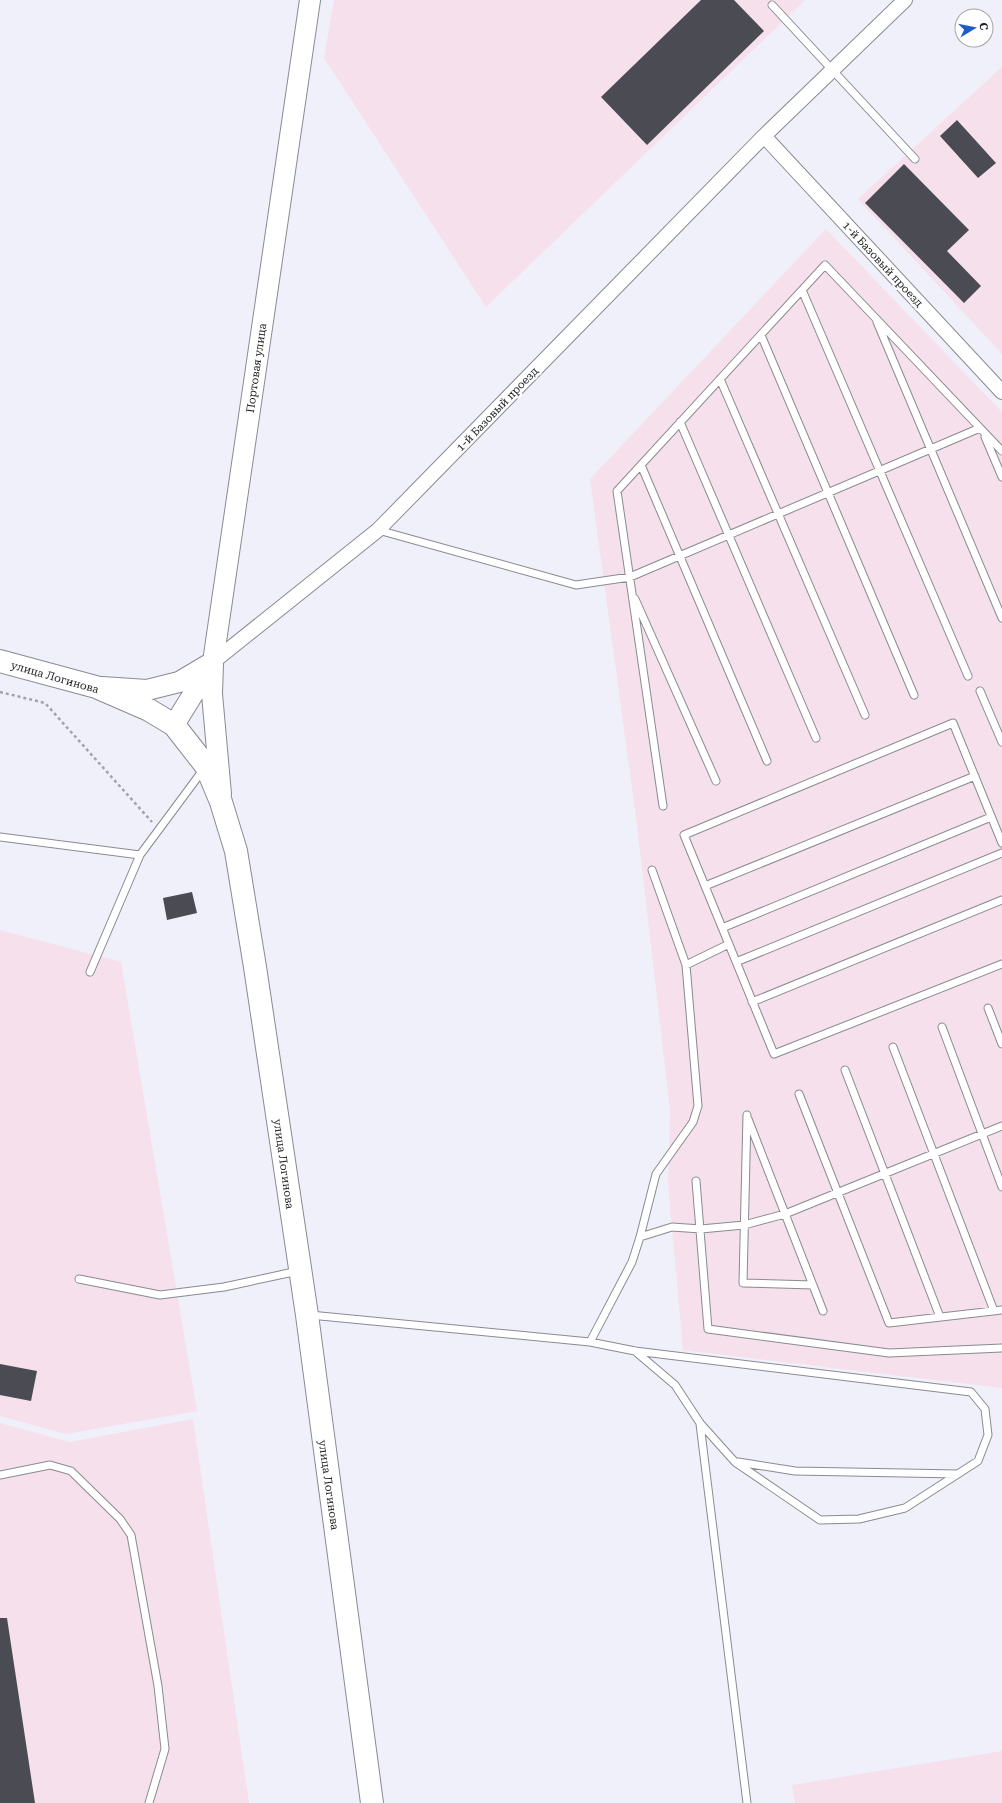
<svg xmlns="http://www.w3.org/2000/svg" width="1002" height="1803" font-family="'Roboto Serif',serif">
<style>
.industrial{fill:#f6e0ec}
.building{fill:#4b4b53}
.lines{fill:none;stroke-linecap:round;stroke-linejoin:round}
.lane-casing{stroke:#898a92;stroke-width:9}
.street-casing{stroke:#898a92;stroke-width:16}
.secondary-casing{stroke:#898a92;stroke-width:22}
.primary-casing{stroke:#898a92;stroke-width:24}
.path{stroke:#a3a3aa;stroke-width:2.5;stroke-dasharray:3 3;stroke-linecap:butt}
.lane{stroke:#fff;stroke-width:7}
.street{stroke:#fff;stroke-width:14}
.secondary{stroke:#fff;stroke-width:20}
.primary{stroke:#fff;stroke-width:22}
.labels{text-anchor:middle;stroke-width:4;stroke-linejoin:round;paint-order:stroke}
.street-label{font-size:11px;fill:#222225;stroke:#fefefe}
</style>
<rect width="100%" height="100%" fill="#eff0f9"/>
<path class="industrial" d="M334,0H805L486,307L324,58Z
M1002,67V354L858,199Z
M826,229L1002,412V1388L683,1350L668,1184L670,1110L637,825L590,479Z
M0,930L121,962L197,1411L66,1434L0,1416Z
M193,1419L249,1803H0V1423L70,1442Z
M1002,1751V1803H795L792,1785Z"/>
<path class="building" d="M701,0H734L764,31L647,145L601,97Z
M957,120L996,163L978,178L940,136Z
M904,164L969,230L947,251L981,286L964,303L865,203Z
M192,892L197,913L167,920L163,898Z
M0,1364L37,1371L31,1401L0,1395Z
M0,1618H7L35,1803H0Z"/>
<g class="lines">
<g class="lane-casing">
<path id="lane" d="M772,5L915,159
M802,290L968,676
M877,322L1002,618
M761,335L914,695
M720,379L865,715
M680,422L816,738
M985,437L1002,477
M641,465L767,761
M378,530L576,585L630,577L980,428
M635,599L716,781
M980,691L1002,742
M663,806L617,491L825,265L1002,451
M0,837L140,855L90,972
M1002,843L953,723L684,835L774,1054L1002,964
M140,855L203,770
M705,886L975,776
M722,928L991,817
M736,962L1002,853
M686,965L729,944
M752,1002L1002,900
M988,1008L1002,1044
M942,1027L1002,1187
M893,1047L994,1311
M845,1070L940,1317
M799,1094L889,1323L1002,1310
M747,1115L743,1283L813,1285
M748,1119L823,1311
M696,1181L708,1329L889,1353L1002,1348
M640,1237L672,1227L701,1229L744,1225L785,1214L1002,1126
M79,1279L160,1295L224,1287L298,1271
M310,1315L590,1342L635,1351L971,1392L985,1409L988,1435L978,1461L905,1508L859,1519L820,1520L735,1462L700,1423L675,1385L635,1351
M590,1342L632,1262L640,1237L656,1174L693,1122L698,1106L686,965L652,870
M700,1424L747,1803
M738,1462L795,1471L958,1474
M0,1475L50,1465L71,1471L120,1519L131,1535L158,1686L165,1749L149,1803"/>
</g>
<g class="street-casing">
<path id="street" d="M764,136L1002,392
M213,662L378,530L764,136L905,0"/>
</g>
<g class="secondary-casing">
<path id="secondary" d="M213,664L212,694L221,794
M102,687L147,690L179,682L211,663
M174,725L213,662L310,0"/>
</g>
<g class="primary-casing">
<path id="primary" d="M0,661L96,687L149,710L174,725L206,766L221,802L236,851L255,967L307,1315L372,1803"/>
</g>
<path class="path" d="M0,692L45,703L152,822"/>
<use href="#lane" class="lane"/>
<use href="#street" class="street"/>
<use href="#secondary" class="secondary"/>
<use href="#primary" class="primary"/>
</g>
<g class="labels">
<g class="street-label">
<text transform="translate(883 264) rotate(47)" y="4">1-й Базовый проезд</text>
<text transform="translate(256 368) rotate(-82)" y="4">Портовая улица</text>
<text transform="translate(497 409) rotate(-46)" y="4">1-й Базовый проезд</text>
<text transform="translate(55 677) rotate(16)" y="4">улица Логинова</text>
<text transform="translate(284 1164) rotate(82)" y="4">улица Логинова</text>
<text transform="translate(329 1485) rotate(82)" y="4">улица Логинова</text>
</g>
</g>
<g transform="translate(974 28) rotate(80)"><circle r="19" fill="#fefefe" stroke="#a6a6a7"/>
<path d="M0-3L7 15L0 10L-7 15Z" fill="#1e5bc7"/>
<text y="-6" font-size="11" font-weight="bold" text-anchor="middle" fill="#222225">С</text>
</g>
</svg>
